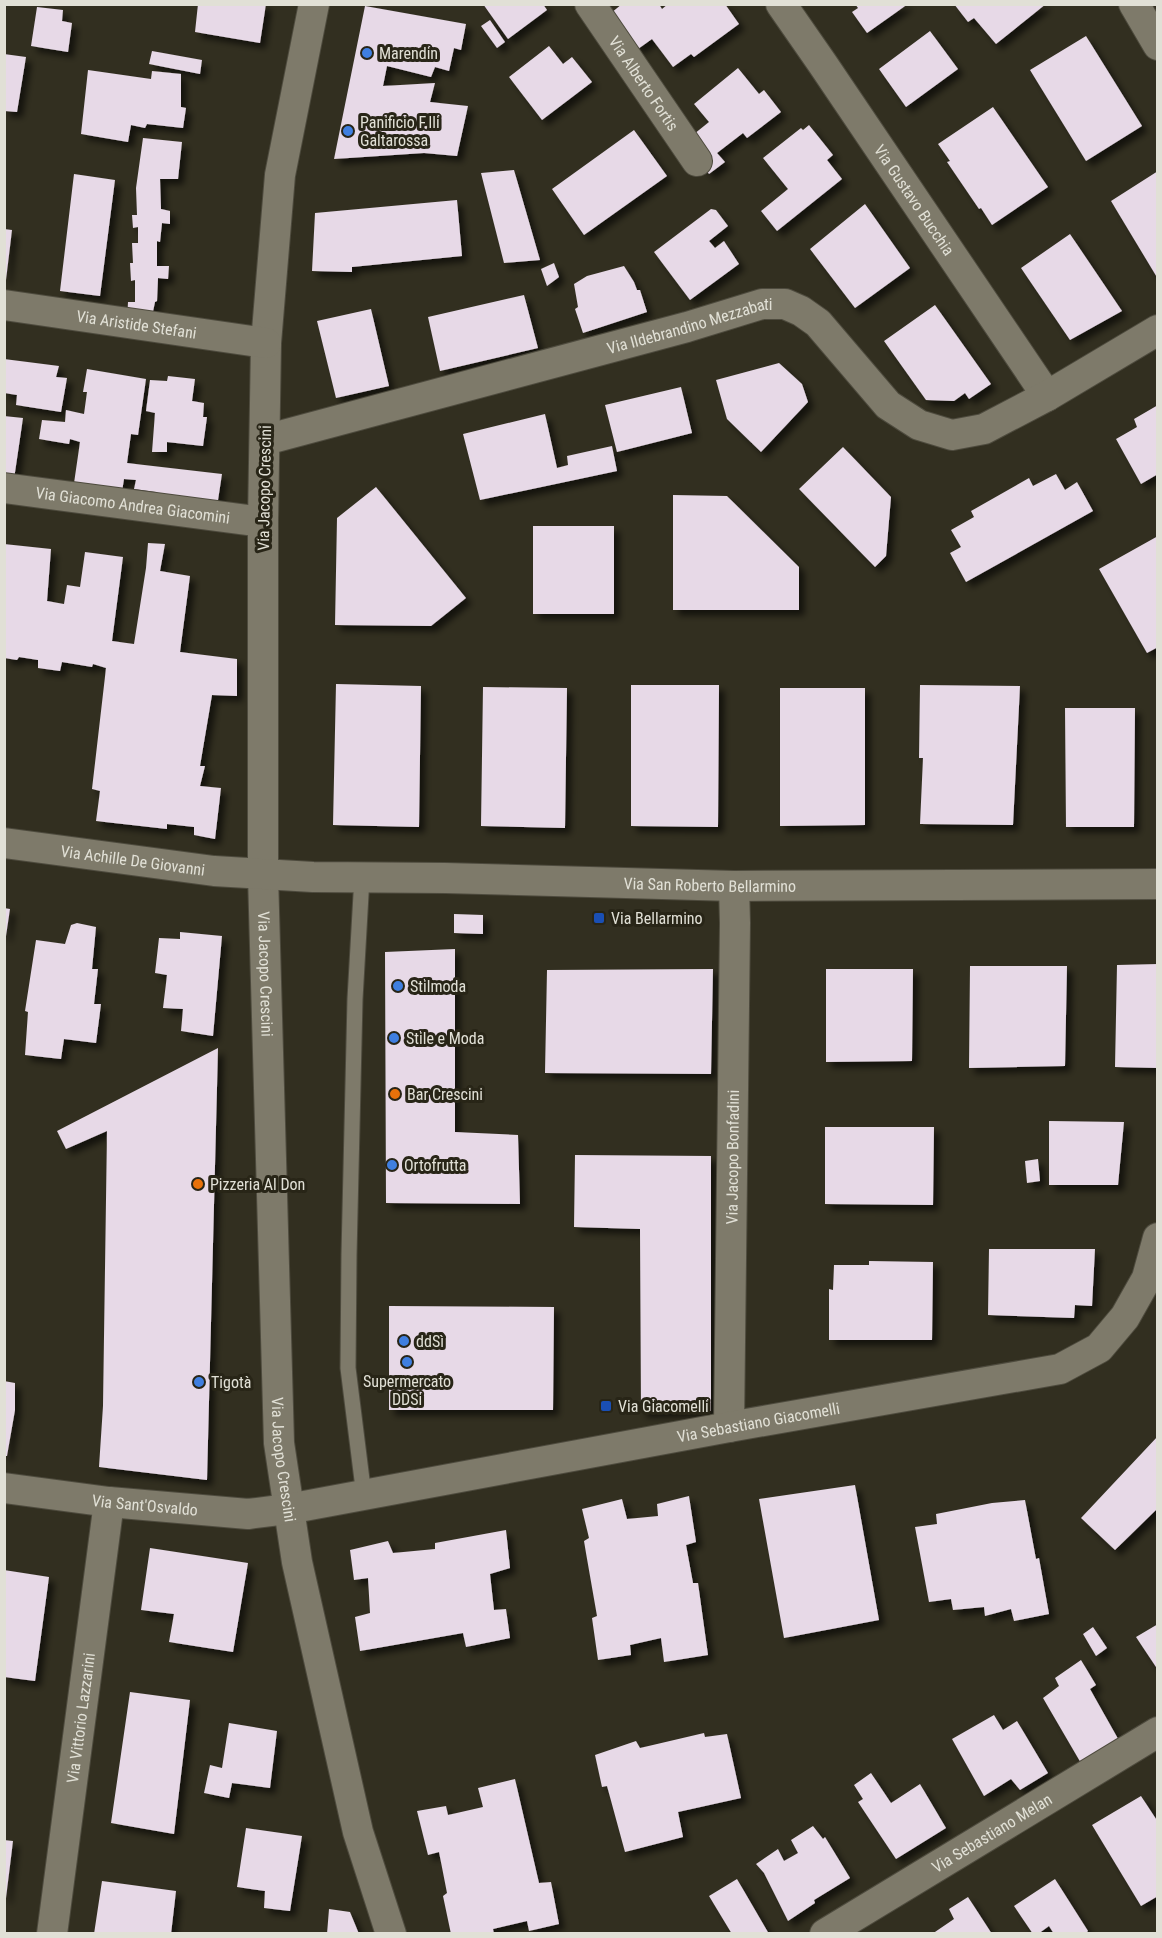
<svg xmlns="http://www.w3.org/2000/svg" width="1162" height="1938" font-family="'Roboto Condensed',sans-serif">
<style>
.building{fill:#e7d9e7;filter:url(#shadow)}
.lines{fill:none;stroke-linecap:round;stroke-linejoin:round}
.lane-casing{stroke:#4e4b3e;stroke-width:17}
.street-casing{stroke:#4e4b3e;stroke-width:32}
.lane{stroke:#7e7a6a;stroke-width:15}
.street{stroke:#7e7a6a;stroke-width:30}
.shop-dot{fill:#3f7fe0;stroke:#282517;stroke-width:2}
.transit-dot{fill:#1a4fb4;stroke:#282517;stroke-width:2}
.food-dot{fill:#e8710a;stroke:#282517;stroke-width:2}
.labels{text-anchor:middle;stroke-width:6;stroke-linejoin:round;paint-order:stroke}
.poi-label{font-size:16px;fill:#e1e0d6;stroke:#282517;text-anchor:start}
.street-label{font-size:16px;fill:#e1e0d6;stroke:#282517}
</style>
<defs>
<filter id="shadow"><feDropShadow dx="5.5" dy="5.5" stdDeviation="3" flood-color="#0009"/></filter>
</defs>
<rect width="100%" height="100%" fill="#322f20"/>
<path class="building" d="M198,4H266L260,43L195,32Z
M483,4H543L547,10L508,39Z
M622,4H659L662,9L668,4H725L739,24L694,57L691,54L673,67L652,39L638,49L611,13Z
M855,4H908L867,33L852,12L858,8Z
M954,4H1046L996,44L974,18L968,22Z
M365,6L466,24L461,50L454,48L449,71L435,67L431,77L387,66L383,86L435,83L430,102L468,106L457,156L424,153L334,159Z
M37,7L63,10L62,21L72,23L68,52L31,46Z
M490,20L505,42L497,48L481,26Z
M930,31L958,69L906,107L879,69Z
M1086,36L1142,126L1086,161L1030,70Z
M549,46L563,64L572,57L592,82L542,120L509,77Z
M152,51L202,60L200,74L149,64Z
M4,54L26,57L17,112L4,111Z
M738,68L759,94L764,90L781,112L747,138L743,133L717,153L725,162L709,174L684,142L709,122L694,104Z
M88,70L151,79L152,71L181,74V107L186,108L183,128L147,124L145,128L131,125L128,142L81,134Z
M993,107L1048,187L992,225L981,208L979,209L947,162L950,161L938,144Z
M809,125L833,155L827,160L842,179L777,231L761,211L788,189L763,158L801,128L803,130Z
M634,130L667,176L584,235L552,189Z
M143,138L182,142L178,179H160L161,209L170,211V224L162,223L160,242L157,241V266H169L168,279L158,278L157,301L155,302L151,321L127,320L128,302H135V280L131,281L130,263H133L132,243H138V227L133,228L132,215H137L136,188Z
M514,170L540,260L504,263L481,173Z
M1158,171V279L1111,201Z
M74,174L115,180L100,296L60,291Z
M457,200L462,256L352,267V272L312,271L315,213Z
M865,204L910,268L855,308L810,249Z
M711,209L716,210L728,226L709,241L715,248L724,241L739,264L690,300L654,252Z
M4,229L12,230L6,280H4Z
M1070,234L1122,311L1070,340L1021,268Z
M554,263L559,277L547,286L541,269Z
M624,266L634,282L637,290H640L647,312L583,333L575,309L578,307L574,284L587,276Z
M524,295L538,348L440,371L428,317Z
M935,305L991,384L969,399L965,393L954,401L926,400L884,341Z
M371,309L389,386L336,398L317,321Z
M4,359L59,366L56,377L67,378L61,412L16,405L17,395L4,393Z
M779,363L802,384L808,402L761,452L727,419L716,380Z
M87,369L146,379L138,435L131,434L127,463L222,474L216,513L154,506L156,492L134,489L136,480L124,479L121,498L73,490L80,442L70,439L69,444L39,439L42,420L65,422L66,410L84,414L87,392H83Z
M168,376L195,379L192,401L204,403L203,417H207L203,446L167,442V452H152L155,413L146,411L150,380L167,381Z
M681,387L692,433L617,452L605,405Z
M1158,405V474L1141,484L1116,439L1137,427L1134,419Z
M545,414L557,468L568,465L567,456L612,446L617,471L480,500L463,434Z
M4,416L23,418L14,479L4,478Z
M843,447L891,497L886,556L875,567L799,489Z
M1056,474L1065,490L1077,482L1093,511L966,582L950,553L961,547L951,530L974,517L971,511L1029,478L1033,486Z
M376,487L466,598L431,626L335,625L337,518Z
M673,495L727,496L799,567V610H673Z
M533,526H614V614H533Z
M1158,536V647L1147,653L1099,569Z
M148,543L165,544L160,571L190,576L180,652L237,659V696L212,695L200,766H205L200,786L221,788L215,839L194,835V827L167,824V829L96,821L100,791L92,789L106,668L93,664L92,667L62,662L60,671L38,668V660L19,657L17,660L4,658V544L51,549L47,601L64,604L67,585L80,587L85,552L123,557L112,641L134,644L146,568Z
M336,684L421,686L419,827L333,825Z
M631,685H719L718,827L631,826Z
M920,685L1020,686L1013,825L920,824L923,758H919Z
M483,687L567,688L565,828L481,826Z
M780,688H865V825L780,826Z
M1065,708H1135L1134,827H1066Z
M4,908L10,909L6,936H4Z
M454,914L483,915V934L454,933Z
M77,923L96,927L92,969H98L94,1004H101L96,1043L64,1039L61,1059L25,1055L28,1012L25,1011L36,940L65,944L71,925Z
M180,932L222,936L213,1036L181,1031L183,1009L163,1008L167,975L155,973L159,938L180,939Z
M455,949V1132L518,1135L520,1204L386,1203L385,952Z
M1158,964V1068L1115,1067L1117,965Z
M970,966H1067L1065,1066L969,1068Z
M713,969L711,1074L545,1073L547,970Z
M826,969H913L912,1061L826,1062Z
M218,1048L207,1480L99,1467L103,1406L107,1131L66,1149L57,1131Z
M1049,1121L1124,1122L1118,1185H1049Z
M825,1127H934L933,1205L825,1204Z
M575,1155L711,1156V1411L641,1412L640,1229L574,1227Z
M1038,1159L1040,1181L1027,1183L1025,1161Z
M989,1249H1095L1092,1306L1075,1305L1074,1318L988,1315Z
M869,1261L933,1262L932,1340H829V1289L833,1290L834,1265H869Z
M389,1306L554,1307L553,1410H389Z
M4,1381L15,1383V1410L7,1456H4Z
M1158,1436V1512L1156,1510L1115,1550L1081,1518Z
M855,1485L879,1620L784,1638L759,1499Z
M689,1496L696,1542L686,1545L693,1583H698L708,1655L664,1662L661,1638L630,1645L631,1655L598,1660L592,1618L597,1616L586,1553L584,1541L589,1538L582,1509L622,1499L627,1519L658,1516L657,1504Z
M1025,1500L1036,1559L1039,1558L1049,1614L1014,1621L1011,1609L985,1616L984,1607L953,1610L951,1599L929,1602L915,1527L937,1524L936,1514L992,1503Z
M506,1530L510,1568L490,1574L494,1610L506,1609L510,1638L466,1647L463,1633L360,1651L355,1617L370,1613L368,1578L354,1580L350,1550L388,1541L393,1553L435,1549V1543Z
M150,1548L248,1563L233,1652L169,1642L174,1614L141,1610Z
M4,1570L49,1577L35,1681L4,1677Z
M1158,1624V1670L1136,1637Z
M1093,1627L1107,1648L1096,1656L1083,1634Z
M1081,1660L1096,1685L1090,1689L1121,1744L1085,1770L1043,1698L1059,1686L1055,1678Z
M130,1692L190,1700L174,1834L111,1823Z
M994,1715L1003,1730L1017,1721L1048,1773L1020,1790L1011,1779L984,1796L952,1739Z
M229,1723L277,1731L270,1788L232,1783L229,1798L204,1793L210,1765L222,1768Z
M704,1733L705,1737L727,1734L741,1798L678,1812L683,1837L625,1852L607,1786L602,1787L595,1755L636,1741L640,1748Z
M871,1773L891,1803L920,1784L946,1828L896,1859L858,1802L863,1799L854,1785Z
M515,1779L539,1883L551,1882L559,1924L529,1931L527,1921L493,1929L494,1934H451L443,1896L447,1893L439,1852L428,1855L417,1811L446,1806L448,1815L483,1807L478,1788Z
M1141,1796L1158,1822V1896L1141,1906L1092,1825Z
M813,1826L823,1839L825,1837L850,1878L814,1900L815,1903L788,1921L764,1873L756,1864L778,1849L784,1861L798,1853L791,1840Z
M246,1828L302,1836L290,1911L264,1908L265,1891L237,1887Z
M4,1840L13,1841L6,1898H4Z
M737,1879L769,1934H732L709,1896Z
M1055,1879L1088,1931L1085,1934H1054L1049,1926L1038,1934H1033L1014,1906Z
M102,1881L176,1891L171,1934H94Z
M968,1897L992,1934H932L954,1919L949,1909Z
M329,1909L350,1912L359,1934H327Z"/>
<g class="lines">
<g class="lane-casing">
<path id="lane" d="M362,877L355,999L349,1255L348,1368L364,1496"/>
</g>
<g class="street-casing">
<g id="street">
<path id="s1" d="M314,4L280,175L266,343L263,522V875L279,1443L297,1562L358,1832L391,1934"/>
<path id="s2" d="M590,4L697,161"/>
<path id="s3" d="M781,4L822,63L1047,396"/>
<path d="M1134,4L1158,45"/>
<path id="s4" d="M4,305L266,343"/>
<path id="s5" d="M265,440L687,327L762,304H785L801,311L818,323L888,405L919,425L952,435L984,429L1047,396L1158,330"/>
<path id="s6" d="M4,488L263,522"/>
<path id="s7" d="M4,843L214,871L313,877L445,878L734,886L1158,884"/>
<path id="s8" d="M729,1427L735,923L734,886"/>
<path id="s9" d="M4,1488L109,1502L248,1514L288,1509L729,1427L1060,1369L1099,1348L1125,1317L1147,1278L1158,1238"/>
<path id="s10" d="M52,1934L109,1502"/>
<path id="s11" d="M825,1934L1158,1732"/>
</g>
</g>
<use href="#lane" class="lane"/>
<use href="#street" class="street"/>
</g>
<g class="shop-dot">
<circle cx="367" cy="53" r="6"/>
<circle cx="348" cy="131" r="6"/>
<circle cx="398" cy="986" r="6"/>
<circle cx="394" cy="1038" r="6"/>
<circle cx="392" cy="1165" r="6"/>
<circle cx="404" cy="1341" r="6"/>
<circle cx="407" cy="1362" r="6"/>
<circle cx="199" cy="1382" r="6"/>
</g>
<g class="transit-dot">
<rect x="593" y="912" width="12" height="12" rx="3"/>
<rect x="600" y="1400" width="12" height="12" rx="3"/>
</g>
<g class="food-dot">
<circle cx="395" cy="1094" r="6"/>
<circle cx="198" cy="1184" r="6"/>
</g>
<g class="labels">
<g class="poi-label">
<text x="379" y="59">Marendin</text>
<text x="360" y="128">Panificio F.lli<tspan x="360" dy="18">Galtarossa</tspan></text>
<text x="611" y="924">Via Bellarmino</text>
<text x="410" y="992">Stilmoda</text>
<text x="406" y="1044">Stile e Moda</text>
<text x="407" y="1100">Bar Crescini</text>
<text x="404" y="1171">Ortofrutta</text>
<text x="210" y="1190">Pizzeria Al Don</text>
<text x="416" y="1347">ddSì</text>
<text x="407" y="1387" text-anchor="middle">Supermercato<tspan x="407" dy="18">DDSi</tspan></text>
<text x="211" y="1388">Tigotà</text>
<text x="618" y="1412">Via Giacomelli</text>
</g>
<g class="street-label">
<text dy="6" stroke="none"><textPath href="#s2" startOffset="96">Via Alberto Fortis</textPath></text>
<text dy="6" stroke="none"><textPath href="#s3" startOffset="237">Via Gustavo Bucchia</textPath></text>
<text dy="6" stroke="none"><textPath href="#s4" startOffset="134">Via Aristide Stefani</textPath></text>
<text dy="6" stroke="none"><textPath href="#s5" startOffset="440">Via Ildebrandino Mezzabati</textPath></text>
<text transform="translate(264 488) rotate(-89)" y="6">Via Jacopo Crescini</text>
<text dy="6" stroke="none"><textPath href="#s6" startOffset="130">Via Giacomo Andrea Giacomini</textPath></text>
<text dy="6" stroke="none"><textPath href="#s7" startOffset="130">Via Achille De Giovanni</textPath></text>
<text dy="6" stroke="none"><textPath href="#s7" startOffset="708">Via San Roberto Bellarmino</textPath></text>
<text dy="6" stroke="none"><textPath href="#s1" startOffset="974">Via Jacopo Crescini</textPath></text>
<text dy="6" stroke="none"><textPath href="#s8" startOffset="270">Via Jacopo Bonfadini</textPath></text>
<text dy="6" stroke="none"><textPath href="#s9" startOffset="764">Via Sebastiano Giacomelli</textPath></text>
<text dy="6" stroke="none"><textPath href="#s1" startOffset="1460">Via Jacopo Crescini</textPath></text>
<text dy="6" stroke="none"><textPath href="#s9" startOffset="142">Via Sant'Osvaldo</textPath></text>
<text dy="6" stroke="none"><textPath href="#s10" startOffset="218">Via Vittorio Lazzarini</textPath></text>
<text dy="6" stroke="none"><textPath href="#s11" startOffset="195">Via Sebastiano Melan</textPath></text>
</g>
</g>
<rect width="1162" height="1938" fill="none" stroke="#e1e0d6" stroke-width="12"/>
</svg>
